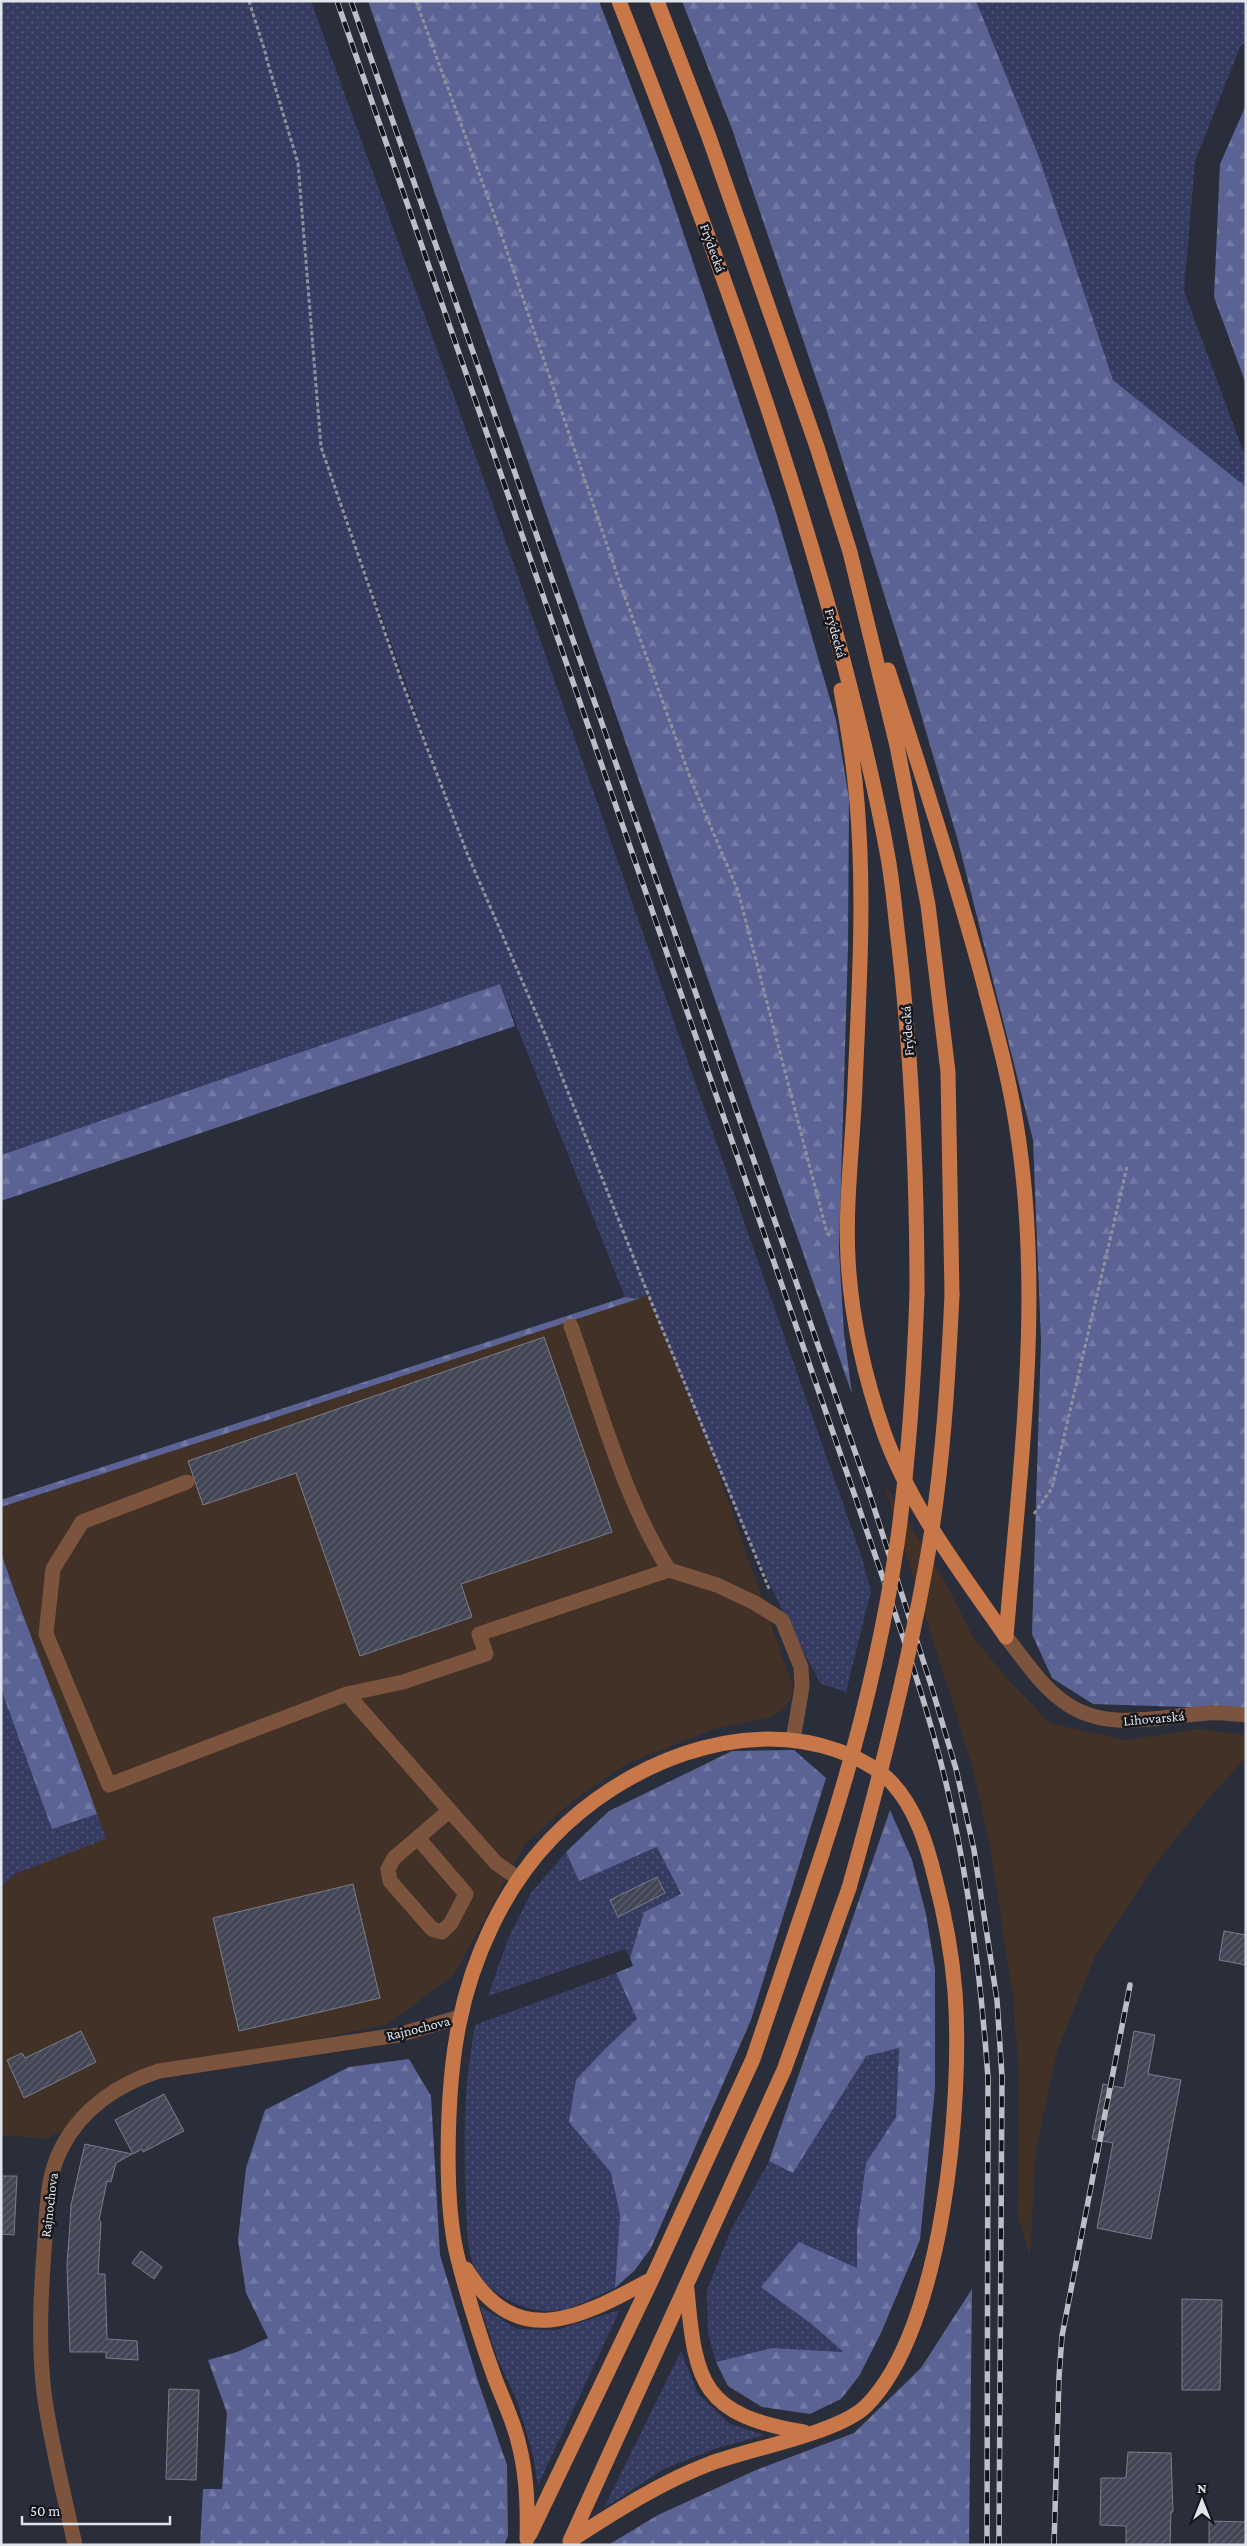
<svg xmlns="http://www.w3.org/2000/svg" width="1247" height="2546" font-family="'Crimson Pro',serif">
<style>
.industrial{fill:#423127}
.grass{fill:url(#grass-dots);fill-rule:evenodd}
.forest{fill:url(#forest-firs)}
.building{fill:url(#building-hatch);stroke:#7a7d8c}
.lines{fill:none;stroke-linecap:round;stroke-linejoin:round}
.path{stroke:#8e909b;stroke-width:3;stroke-dasharray:4 2.5;stroke-linecap:butt}
.minor{stroke:#7c543e;stroke-width:15}
.major{stroke:#c87848;stroke-width:15}
.rail-casing{stroke:#bdbfc8;stroke-width:5.5}
.rail{stroke:#14151b;stroke-width:4;stroke-dasharray:11;stroke-linecap:butt}
.major-bridge{stroke:#c87848;stroke-width:15}
.labels{text-anchor:middle;stroke-width:5;stroke-linejoin:round;paint-order:stroke}
.street-label{font-size:14px;fill:#e2e4ec;stroke:#14151b}
</style>
<defs>
<pattern id="grass-dots" width="8" height="8" patternUnits="userSpaceOnUse" patternTransform="scale(1.25)"><rect width="8" height="8" fill="#363c61"/><path d="M2 2h.1M6 6h.1" fill="none" stroke="#535878" stroke-width="1.8" stroke-linecap="round"/></pattern>
<pattern id="forest-firs" width="22" height="20" patternUnits="userSpaceOnUse" patternTransform="scale(1.25)"><rect width="22" height="20" fill="#5b6395"/><path d="M5 1l3.5 6h-7zM16 11l3.5 6h-7z" fill="#7279a4"/></pattern>
<pattern id="building-hatch" width="6" height="6" patternUnits="userSpaceOnUse" patternTransform="scale(1.25)"><rect width="6" height="6" fill="#424553"/><path d="M-1 1l2-2M0 6l6-6M5 7l2-2" fill="none" stroke="#5d606c"/></pattern>
</defs>
<rect width="100%" height="100%" fill="#2a2d3a"/>
<path class="industrial" d="M648,1294L711,1451L794,1690L790,1701L781,1711L770,1717L712,1730L628,1763L575,1799L526,1843L454,1975L388,2024L159,2073L47,2139L1,2135V1886L17,1873L105,1838L1,1554V1507Z
M884,1484L946,1583L973,1637L1005,1676L1050,1723L1125,1740L1198,1729L1246,1735V1757L1204,1804L1153,1867L1095,1957L1057,2051L1036,2151L1030,2256L1018,2217L1019,2076L1013,1998L990,1847L972,1765Z"/>
<path class="grass" d="M1,1H311L487,488L863,1561L871,1591L846,1692L821,1684C752,1560 701,1426 648,1295L638,1299L625,1297L500,984L1,1155ZM339,500H340L453,815L402,682Z
M976,1H1246V41L1240,47L1195,161L1184,291L1246,459V487L1113,380L1039,157Z
M1,1689L52,1829L97,1814L106,1839L17,1873L1,1886Z
M658,1847L681,1895L644,1912L630,1958L625,1949L488,1996L508,1939L531,1893L566,1852L579,1880Z
M616,1973L637,2019L605,2049L569,2122L611,2173L620,2215L615,2288C596,2296 575,2309 554,2311C526,2314 483,2292 473,2264C466,2244 467,2220 466,2200C463,2138 464,2086 475,2025Z
M899,2048L896,2117L866,2163L857,2230V2268L809,2322L845,2352L772,2348L716,2362L708,2334L707,2290L731,2230L769,2161L793,2172L866,2055Z
M480,2306L517,2329L556,2330L620,2310L538,2485L532,2451L517,2401L498,2360Z
M681,2351L698,2394L730,2424L765,2435L717,2448L664,2469L604,2508Z"/>
<path class="forest" d="M368,1H599L660,163L776,512L836,720L849,798L848,948L839,1250L844,1334L852,1394Z
M682,1H976L1039,157L1113,380L1246,487V1709L1093,1704L1052,1678L1032,1634L1041,1341L1033,1140L958,841L913,687L826,408L732,129Z
M1246,105V384L1214,297L1220,164Z
M500,984L515,1026L1,1201V1155Z
M625,1297L638,1299L1,1507V1500Z
M1,1553C31,1641 67,1726 97,1814L52,1829L1,1689Z
M794,1750L826,1778L751,2020L651,2248L635,2270L615,2288L620,2215L611,2173L569,2122L576,2080L605,2049L637,2019L616,1973L633,1966L630,1958L644,1912L681,1894L657,1847L579,1881L566,1852L609,1811L732,1751Z
M890,1810L912,1860L926,1914L935,1969V2088L920,2240L881,2333L859,2376L841,2399L810,2414L762,2407L728,2386L716,2362L772,2348L844,2352L809,2322L761,2287L799,2242L857,2268V2230L866,2163L896,2117L899,2048L866,2056L793,2173L769,2161Z
M409,2059L431,2096L440,2255L478,2381L507,2465L508,2536L504,2545H200L203,2489H222L227,2413L208,2360L237,2352L268,2338L246,2293L238,2240L246,2168L265,2110L349,2067Z
M972,2289L969,2545H608L658,2515L756,2470L854,2433L921,2368Z"/>
<path class="building" d="M544,1337L612,1532L461,1584L472,1617L360,1656L296,1473L203,1505L188,1461Z
M657,1877L665,1893L618,1917L610,1900Z
M353,1884L380,1998L239,2031L213,1918Z
M1224,1931L1246,1935V1965L1219,1960Z
M81,2031L96,2062L24,2098L7,2060L22,2053L25,2058Z
M1134,2031L1155,2035L1148,2074L1181,2080L1151,2239L1097,2228L1113,2143L1092,2139L1103,2084L1124,2088Z
M164,2094L184,2131L143,2152L142,2149L133,2154L115,2120Z
M85,2144L132,2154L116,2163L111,2182L107,2181L99,2220L101,2222L98,2274H105L107,2339L137,2341L138,2360L106,2358V2352H70L67,2265L70,2224L71,2205Z
M1,2176H17L14,2235L1,2234Z
M141,2251L162,2267L154,2279L132,2263Z
M1182,2299L1222,2300L1220,2390H1182Z
M169,2389L199,2390L196,2480L166,2479Z
M1128,2452L1171,2453L1173,2512H1171L1170,2545H1126V2526L1100,2525L1101,2478H1126Z
M1209,2521L1246,2522V2545H1209Z"/>
<g class="lines">
<path class="path" d="M249,1L267,58
M416,1L499,228L621,586L691,780L738,891L827,1233L830,1236
M266,57L298,163L321,447L402,682L467,853L545,1034L648,1294L770,1591
M1034,1514L1052,1488L1127,1167"/>
<path class="minor" d="M571,1326C600,1407 623,1497 669,1570
M187,1482L82,1522L53,1569L46,1634L109,1785L347,1694L403,1682L486,1654L479,1634L669,1570L717,1585L755,1603L782,1620L801,1667L802,1687L793,1740
M1006,1637C1024,1659 1040,1685 1064,1702C1106,1733 1160,1716 1208,1713C1220,1712 1233,1714 1246,1715
M347,1694L496,1863L519,1879
M418,1838L466,1894L451,1923L442,1932L432,1929L390,1881L388,1869L394,1858L449,1811
M75,2545C64,2495 51,2444 44,2393C38,2341 41,2289 45,2238C47,2208 47,2176 61,2149C81,2109 118,2084 159,2071L398,2035L460,2017"/>
<path class="major" d="M619,1C703,216 783,433 842,656C859,721 875,786 887,852C893,883 895,915 899,946C912,1062 917,1178 917,1294
M657,1L709,137L817,447L850,552L897,746L928,905L948,1072L952,1295
M888,670C921,771 953,871 981,973C994,1023 1008,1072 1016,1123C1044,1293 1020,1466 1006,1637
M841,690C848,727 854,765 857,802C865,896 859,992 855,1085C853,1143 845,1201 848,1259C851,1317 865,1378 884,1433C911,1508 961,1572 1006,1637
M466,2269C518,2354 583,2316 652,2279
M687,2289C695,2385 703,2415 804,2432
M530,2534L652,2279L753,2059L822,1854
M527,2539C528,2507 527,2476 519,2445C514,2421 502,2398 494,2376C480,2337 467,2295 457,2255C443,2196 447,2084 459,2024C472,1958 504,1887 552,1838C622,1765 739,1715 839,1751C858,1758 878,1768 892,1783C916,1809 927,1845 935,1878C945,1916 952,1954 955,1992C963,2098 944,2329 866,2406C839,2433 748,2449 709,2464C659,2483 615,2512 571,2540
M570,2541L784,2070L849,1888"/>
<g class="rail-casing">
<path id="rail" d="M337,1L856,1499C887,1592 923,1687 946,1783C969,1880 981,1979 988,2078L987,2545
M351,1L868,1489L931,1685L956,1769L974,1850L997,2000L1002,2077L999,2545
M1054,2545L1059,2377L1062,2336L1130,1985"/>
</g>
<use href="#rail" class="rail"/>
<path class="major-bridge" d="M822,1854C855,1754 881,1649 897,1544C909,1461 914,1378 917,1294
M849,1888C881,1775 909,1663 929,1548C943,1464 948,1380 952,1295"/>
</g>
<g class="labels">
<g class="street-label">
<text transform="translate(713 248) rotate(70)" y="5">Frýdecká</text>
<text transform="translate(836 633) rotate(75)" y="5">Frýdecká</text>
<text transform="translate(907 1031) rotate(-94)" y="5">Frýdecká</text>
<text transform="translate(1154 1718) rotate(-5)" y="5">Lihovarská</text>
<text transform="translate(418 2028) rotate(-14)" y="5">Rajnochova</text>
<text transform="translate(49 2205) rotate(-83)" y="5">Rajnochova</text>
</g>
</g>
<rect width="1247" height="2546" fill="none" stroke="#e2e4ec" stroke-width="5"/>
<g transform="translate(1202 2501)" stroke="#14151b" stroke-width="4" paint-order="stroke">
<path d="M0-4L9 19L0 12L-9 19Z" fill="#e2e4ec"/>
<text y="-8" font-size="14" font-weight="bold" text-anchor="middle" fill="#e2e4ec">N</text>
</g>
<path d="M22 2516v8h148v-8" fill="none" stroke="#e2e4ec" stroke-width="2.5"/>
<text x="30" y="2516" font-size="15" fill="#e2e4ec" stroke="#14151b" stroke-width="4" paint-order="stroke">50 m</text>
</svg>
